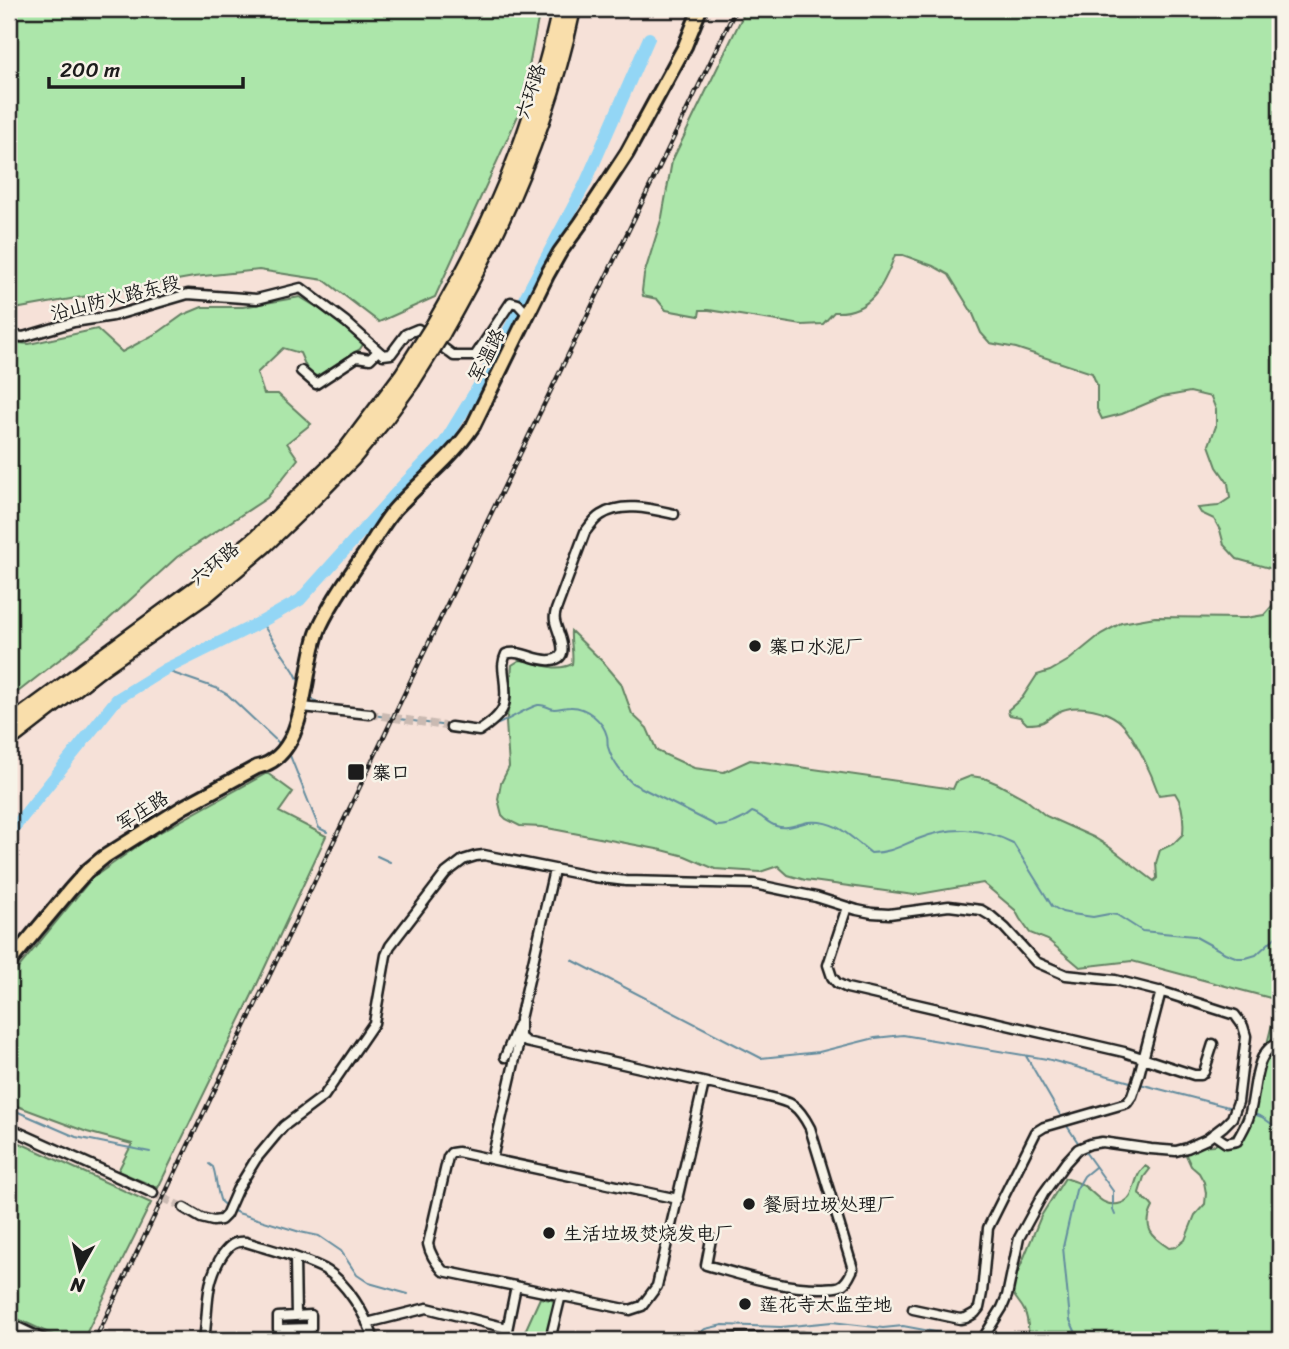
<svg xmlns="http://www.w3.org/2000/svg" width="1289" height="1349" font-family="Sriracha,'LXGW WenKai TC',sans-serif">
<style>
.green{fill:#ace6aa;stroke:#648163;stroke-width:2}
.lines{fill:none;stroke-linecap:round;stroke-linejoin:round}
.stream{stroke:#638c9e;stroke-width:2}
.river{stroke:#93d6f5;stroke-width:12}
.street-tunnel{stroke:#cabab2;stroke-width:8;stroke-dasharray:8 4;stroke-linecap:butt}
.street-casing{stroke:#1c1c1c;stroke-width:13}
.primary-casing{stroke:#1c1c1c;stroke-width:18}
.highway-casing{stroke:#1c1c1c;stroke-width:19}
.street{stroke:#f7f3e8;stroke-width:8}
.primary{stroke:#f9deab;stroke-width:12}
.highway{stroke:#f9deab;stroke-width:14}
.rail-casing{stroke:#1c1c1c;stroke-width:4.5}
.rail{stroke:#f7f3e8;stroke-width:2;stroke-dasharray:5;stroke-linecap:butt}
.highway-bridge-casing{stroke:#1c1c1c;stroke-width:19;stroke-linecap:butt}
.highway-bridge{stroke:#f9deab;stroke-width:14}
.poi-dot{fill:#1c1c1c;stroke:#f7f3e8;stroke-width:2.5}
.labels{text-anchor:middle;stroke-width:5;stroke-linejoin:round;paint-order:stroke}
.street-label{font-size:19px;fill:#1c1c1c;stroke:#f7f3e8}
.poi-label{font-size:19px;fill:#1c1c1c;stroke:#f7f3e8;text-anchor:start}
</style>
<rect width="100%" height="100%" fill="#f6e1d8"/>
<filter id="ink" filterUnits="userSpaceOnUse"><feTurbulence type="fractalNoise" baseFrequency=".0143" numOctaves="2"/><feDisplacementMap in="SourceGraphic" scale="14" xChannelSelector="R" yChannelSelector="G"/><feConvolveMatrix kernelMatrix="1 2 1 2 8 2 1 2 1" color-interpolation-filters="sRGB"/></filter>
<g filter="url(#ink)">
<path class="green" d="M9,9H540L521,109L435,297L379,322L324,280L259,270L194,277L9,310Z
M746,9H1280V571L1237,559L1224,545L1220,530L1214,519L1201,513L1198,508L1218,506L1230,498L1228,483L1217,467L1209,445L1216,426V410L1211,397L1190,392L1162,397L1122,414L1102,419L1097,409V385L1092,373L1016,348L990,343L981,333L973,314L949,275L933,266L903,255H895C884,285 871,314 834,312L823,324L802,325L709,310H700L699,316L666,310L657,299L643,296L642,291L644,275L662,217L672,161Z
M300,297L328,314L364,343L360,349L317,376L309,374L300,353L283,348L257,373L264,394H278L311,424L287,443L298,459L267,498L177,557L96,631L9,699V342L29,344L97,329L122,352L159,332L183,315L202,307H243Z
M1280,597V1340H1029C1028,1330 1029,1319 1024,1310C1020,1302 1014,1298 1011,1289L1041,1216L1065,1178C1070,1180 1076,1181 1081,1184C1094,1191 1101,1207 1118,1204C1124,1203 1128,1200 1131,1195C1136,1184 1136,1174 1145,1166L1150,1169L1144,1177L1139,1193C1142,1200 1149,1200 1153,1207C1142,1228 1152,1237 1169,1248L1176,1247L1185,1240L1195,1215L1205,1204L1206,1193L1204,1182L1199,1173L1191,1166L1186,1155L1179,1147L1214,1145L1229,1140L1236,1132L1247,1107L1260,1054L1267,1044L1278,1000L1132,961L1080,967L1048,940L1030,933L1020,919L1015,910L983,883L914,895L805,880L788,875L778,866L760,872L715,869L685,856L662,850L542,827L520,826L506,819L502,815L498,799L501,783L509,767L506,722L508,712L512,665L520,660C538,662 554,673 572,664C574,653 570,643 571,631L604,663L621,683L632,714L647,728L657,751L694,768L724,772L750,760L953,789L956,782L971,776L984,778L998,784L1024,798L1046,816L1093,837L1108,846L1154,881L1157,878L1156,863L1160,850L1173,844L1183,834C1184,821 1183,804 1175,793L1159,795C1152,775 1134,733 1118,720C1105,710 1082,705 1066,709C1056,711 1051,718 1043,722C1038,724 1032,724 1027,724L1020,717L1009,715L1008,710L1022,698L1037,675L1050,671L1069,660L1101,634L1121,623L1155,617L1246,618L1264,615Z
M267,773L293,792L279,812L326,836L252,995L158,1188L118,1171L132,1144L87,1132L9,1103V981L15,972L91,879L146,840Z
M9,1138L151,1203L83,1340H64L9,1315Z
M540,1298L556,1301L547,1340H521Z"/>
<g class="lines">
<path class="stream" d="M261,622L294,671L301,685
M164,670L216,688L228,695L280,744
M311,698L320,705
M373,715L447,726
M493,725L498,724C510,719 527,708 538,705C545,704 547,708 554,709C559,709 565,707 570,707C586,706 603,721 607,736C608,739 607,743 608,747C612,761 621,773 632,783L717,826C729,826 743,820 752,812C762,815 767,823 776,826C787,830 797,824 808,822C837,819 851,838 871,853C893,852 899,846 918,839C951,826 981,827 1013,843L1052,906L1062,912L1072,914L1093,917L1109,914L1117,915L1142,931L1194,936L1225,953L1238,958H1246L1256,955L1280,933
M289,753L319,828L327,832
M377,856L390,862
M572,960L761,1058L819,1052L875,1038L903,1035L1047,1059L1134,1083
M1026,1056L1062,1118
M1140,1084L1232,1108
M9,1108L76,1137L150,1152
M1251,1113L1262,1117L1280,1130
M1065,1123L1079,1144
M1083,1149L1113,1191V1210L1115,1215
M209,1164L213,1167C217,1178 216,1190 221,1202L227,1207
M232,1210L238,1213L300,1232L319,1236L341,1251L357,1275L369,1283L408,1294
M575,1336L580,1340
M691,1340L705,1329L723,1325L781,1327L832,1322L883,1328L903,1326L978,1340
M1079,1340L1070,1320L1063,1247L1076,1190L1084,1176L1095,1167"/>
<path class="river" d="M522,303L585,184L649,38
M9,834L117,699L164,670L261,622L300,600L404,484L444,443L481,382L519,311"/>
<path class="street-tunnel" d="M370,714L451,727
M153,1193L184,1208"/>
<g class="street-casing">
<path id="street" d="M9,335L23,337L74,322L113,316L188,294L257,299L301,288L346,322L383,355L391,354L406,334L418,329L454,356H475L511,302L518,304L528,315
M301,371L316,384L357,357L370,359L378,351
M302,707L370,714
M451,727L479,731C505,714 508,706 504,676C503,668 502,662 506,654C521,649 536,662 551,660C573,658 557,633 555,621C554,616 555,615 556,610L585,532C590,526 594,519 601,515C622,501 652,509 674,514
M554,870L520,1019V1037L526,1042L760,1095C789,1102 796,1101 810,1128L853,1269C850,1275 847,1283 840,1286C836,1288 829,1287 824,1288C784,1289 745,1276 706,1265L711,1239
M847,907L828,965L832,977L837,983L847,988L1124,1052L1194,1075H1201L1204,1072L1213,1044
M505,1057L518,1025
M9,1128L153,1193
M1213,1134L1226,1143L1237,1141C1241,1133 1247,1124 1249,1116C1257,1092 1252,1051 1280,1042
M492,1159L520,1037
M678,1199L458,1152L451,1153L448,1157L428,1244C430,1255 436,1263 443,1271L630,1310L642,1306L657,1286L704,1083
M184,1208L201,1218L213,1221L221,1220L226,1215L237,1190L256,1159L276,1135L284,1126L324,1096L374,1023L386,955L390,946L446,873L463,860L476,856L484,855L594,877L626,881L754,884L816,897L857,910L872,913L889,914L949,906L981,910L991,916L1005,928L1036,962L1066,975L1115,980L1166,993L1235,1015L1243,1026L1246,1036L1238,1102L1232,1118L1224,1126L1207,1139L1187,1148L1176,1151L1151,1149L1102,1142L1090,1144L1078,1149L1066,1162L1043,1194L1019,1238L1007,1296L1002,1308L982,1340
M295,1258L296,1316
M913,1309L960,1319L966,1318L975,1313L979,1308L982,1293L988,1228L1036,1132L1044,1127L1127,1103L1132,1096L1139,1075L1161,991
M311,1315V1328L278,1329V1317Z
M9,1323L45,1340
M367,1323L427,1308L507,1328
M204,1340C209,1308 204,1283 223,1254C230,1245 234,1241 246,1242C268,1249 304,1258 324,1269C346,1281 367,1317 374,1340
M505,1340L516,1286
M550,1340L561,1295
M724,1340L737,1338L803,1337L816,1340"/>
</g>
<g class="primary-casing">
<path id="primary" d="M9,963L70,890L87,871L104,857L185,806L257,767C311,756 301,665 321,624C333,599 350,575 366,552C376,537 385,520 396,508C423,479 451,459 473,426L547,275L560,252L581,223L627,153L685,46L700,9"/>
</g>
<g class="highway-casing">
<path id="highway" d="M433,326C461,278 487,229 508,178C530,124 547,66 560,9
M442,334C462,299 481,264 498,228C531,158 557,84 573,9
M9,725L196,588L256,538L344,452L402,375
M9,740L103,667L205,596L264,546L310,502L353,458L385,419L412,382"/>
</g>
<use href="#street" class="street"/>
<use href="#primary" class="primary"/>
<use href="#highway" class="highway"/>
<g class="rail-casing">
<path id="rail" d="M95,1340L453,592L736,9"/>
</g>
<use href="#rail" class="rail"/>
<g class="highway-bridge-casing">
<path id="highway-bridge" d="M402,375L433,326
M412,382L442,334"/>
</g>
<use href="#highway-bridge" class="highway-bridge"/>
</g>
</g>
<g class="poi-dot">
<circle cx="755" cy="646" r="7"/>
<rect x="347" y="763" width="18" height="18" rx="3.5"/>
<circle cx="749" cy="1204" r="7"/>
<circle cx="549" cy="1233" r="7"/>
<circle cx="745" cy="1304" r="7"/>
</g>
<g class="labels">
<g class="street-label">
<text transform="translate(530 91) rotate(-72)" y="7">六环路</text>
<text transform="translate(115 297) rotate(-14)" y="7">沿山防火路东段</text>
<text transform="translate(486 355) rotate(-63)" y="7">军温路</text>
<text transform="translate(214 563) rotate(-39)" y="7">六环路</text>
<text transform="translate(142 810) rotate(-32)" y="7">军庄路</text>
</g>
<g class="poi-label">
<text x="769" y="653">寨口水泥厂</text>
<text x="372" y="779">寨口</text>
<text x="763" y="1211">餐厨垃圾处理厂</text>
<text x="563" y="1240">生活垃圾焚烧发电厂</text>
<text x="759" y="1311">莲花寺太监茔地</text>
</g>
</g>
<rect width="1289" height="1349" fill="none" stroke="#f7f3e8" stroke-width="35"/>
<rect x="18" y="18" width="1254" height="1314" fill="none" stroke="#1c1c1c" stroke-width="2.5" filter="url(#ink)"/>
<g transform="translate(80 1269) rotate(188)" stroke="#f7f3e8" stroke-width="5" paint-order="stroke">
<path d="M0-5L12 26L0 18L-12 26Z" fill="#1c1c1c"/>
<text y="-10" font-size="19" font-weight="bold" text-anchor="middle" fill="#1c1c1c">N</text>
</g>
<path d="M49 77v10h194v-10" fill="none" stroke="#1c1c1c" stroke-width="3.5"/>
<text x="60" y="77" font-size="21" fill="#1c1c1c" stroke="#f7f3e8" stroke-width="5" paint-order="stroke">200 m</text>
</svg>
